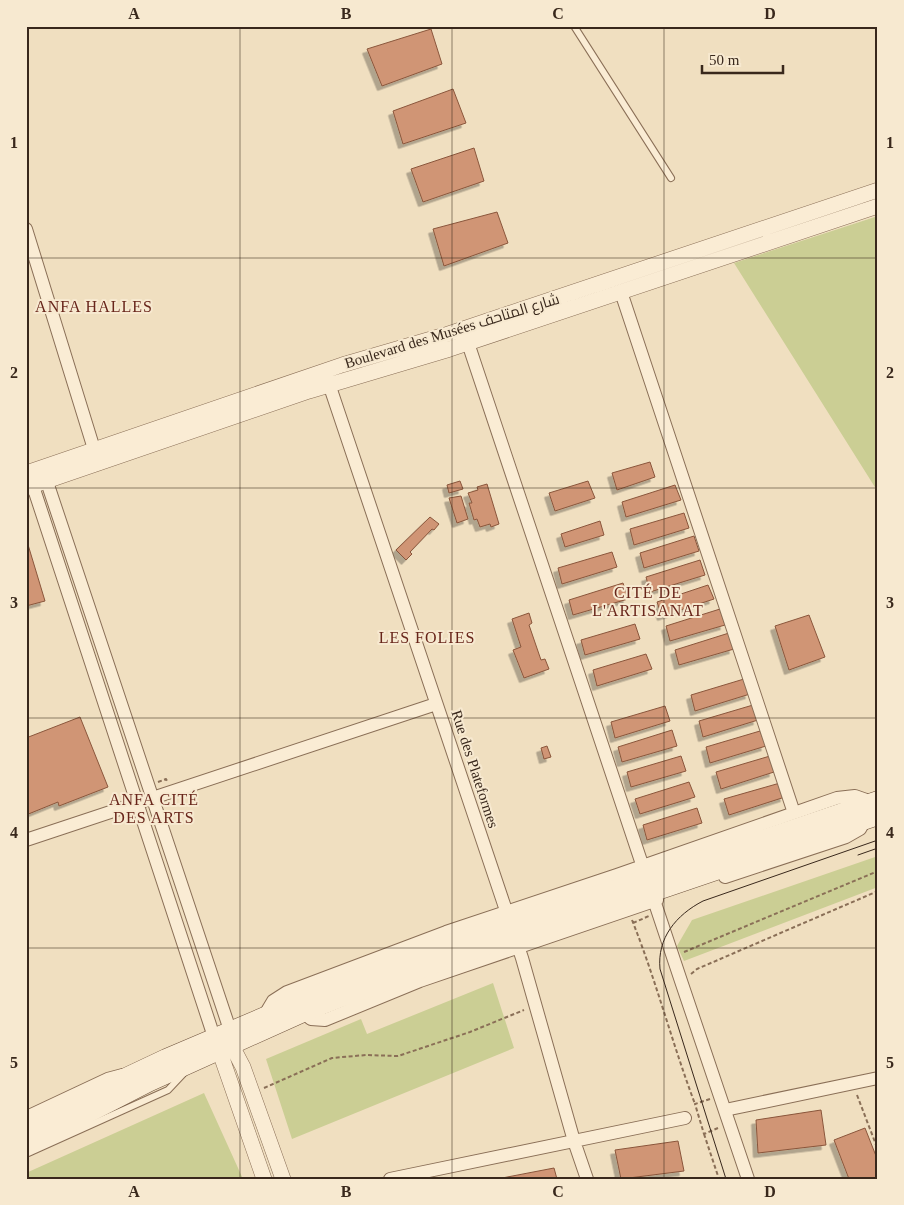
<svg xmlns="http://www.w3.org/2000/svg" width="904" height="1205" font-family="'Times New Roman',Cairo,serif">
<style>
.green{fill:#cbce94}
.building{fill:#d09574;stroke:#8a563c;filter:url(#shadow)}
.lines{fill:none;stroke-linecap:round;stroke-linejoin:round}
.service-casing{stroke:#8a6f57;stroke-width:8}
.minor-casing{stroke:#8a6f57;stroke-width:14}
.tertiary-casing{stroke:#8a6f57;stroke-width:16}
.secondary-casing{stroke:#6c503a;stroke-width:19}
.path{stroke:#8a6f57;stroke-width:2;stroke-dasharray:4 2.5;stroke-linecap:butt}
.service{stroke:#faecd4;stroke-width:6}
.minor{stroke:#faecd4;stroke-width:12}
.tertiary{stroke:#faecd4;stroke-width:15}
.secondary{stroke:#faecd4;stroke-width:18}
.tram{stroke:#39281c;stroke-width:1}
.grid{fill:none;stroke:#39281c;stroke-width:1;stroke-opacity:0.55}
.labels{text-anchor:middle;stroke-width:4;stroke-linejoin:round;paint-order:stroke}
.street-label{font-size:15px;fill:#39281c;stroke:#f7e9d0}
.neighbourhood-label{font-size:16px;letter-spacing:1px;fill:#68251a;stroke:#f7e9d0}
.neatline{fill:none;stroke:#39281c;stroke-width:2}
.grid-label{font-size:16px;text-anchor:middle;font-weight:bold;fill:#39281c}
</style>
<defs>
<filter id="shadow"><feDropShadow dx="-4.5" dy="4.5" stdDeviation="0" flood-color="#0004"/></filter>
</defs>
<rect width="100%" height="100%" fill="#f0dfc0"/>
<path class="green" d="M878,216V492L734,263Z
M878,856V887L684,961L677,946L692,920Z
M493,983L514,1048L292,1139L266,1059L361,1019L367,1034Z
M204,1093L243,1179H26V1173Z"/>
<path class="building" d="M431,29L442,64L382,86L367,49Z
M453,89L466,123L403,144L393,111Z
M474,148L484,181L423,202L411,169Z
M497,212L508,243L444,266L433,229Z
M650,462L655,477L617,490L612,473Z
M460,481L463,489L449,493L447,485Z
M588,481L595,498L555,511L549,493Z
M487,484L499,524L491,527L490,524L480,527L477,519L474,520L469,503H472L468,493L478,490L477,487Z
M675,485L681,500L626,517L622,502Z
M461,496L468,519L457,523L449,498Z
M684,513L689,528L634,545L630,529Z
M430,517L439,524L434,530L432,529L410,552L412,554L406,560L396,550Z
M600,521L604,535L565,547L561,534Z
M694,536L699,551L644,568L640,553Z
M26,538L45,601L26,606Z
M612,552L617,567L562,584L558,568Z
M700,560L705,575L650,592L646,577Z
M623,583L628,599L573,615L569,600Z
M708,585L714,599L662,616L657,602Z
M720,609L725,625L670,641L666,626Z
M529,613L532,623L529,625L541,660L545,659L549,669L524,678L513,650L521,647L512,619Z
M809,615L825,657L789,670L775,626Z
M635,624L640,639L585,655L581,640Z
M729,633L734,649L679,665L675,650Z
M646,654L652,669L597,686L593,670Z
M744,679L750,694L695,711L691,695Z
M753,705L758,720L703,737L699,721Z
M665,706L670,721L615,738L611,722Z
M80,717L108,787L59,806L58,802L26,815V738Z
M672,730L677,746L622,762L618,747Z
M760,731L766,746L710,763L706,747Z
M547,746L551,757L544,759L541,748Z
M681,756L686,771L631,787L627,772Z
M770,756L774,772L721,789L716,772Z
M689,782L695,797L640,814L635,799Z
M780,783L785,797L729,815L724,799Z
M697,808L702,823L647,840L643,825Z
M821,1110L826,1145L758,1153L756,1120Z
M865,1128L878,1161V1179H849L834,1140Z
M678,1141L684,1171L621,1179L615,1150Z
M554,1168L557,1179H497Z"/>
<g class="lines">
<g class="service-casing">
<path id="service" d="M574,26L671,178
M26,1114L107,1076L122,1072
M26,1154L168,1090L184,1073"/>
</g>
<g class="minor-casing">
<path id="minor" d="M26,229L94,449
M621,292L794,813
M468,343L682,984L748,1179
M327,378L522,958L574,1141L587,1179
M44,473L230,1030
M30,477L214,1037
M26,840L436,704
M725,877L846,837L860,829L865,820
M303,1013L311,1019L325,1020L420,981L657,900
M264,1016L273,1001L287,992L446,932L617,875L837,798L855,796L872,802
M725,1110L878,1078
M390,1179L685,1118"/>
</g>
<g class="tertiary-casing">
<path id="tertiary" d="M26,473L342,365L445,335L878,190
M26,488L309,391L450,349L878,206
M223,1040L232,1046L243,1067L283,1179
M216,1041L264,1179"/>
</g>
<g class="secondary-casing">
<path id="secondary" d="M26,1124L166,1058L338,985L492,928L621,887L878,800
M26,1142L70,1123L150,1082L303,1013L341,998L514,936L625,902L878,816"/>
</g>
<path class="path" d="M158,782L166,779L167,781
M632,920C656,980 672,1043 695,1104
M633,923L649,916
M684,952L878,871
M691,974L697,969L878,891
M264,1088L332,1058L366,1055L398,1056L470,1032L524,1010
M857,1095L878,1150
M710,1099L695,1104L704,1134L718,1128
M704,1134L719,1179"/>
<use href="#service" class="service"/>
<use href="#minor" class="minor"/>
<use href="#tertiary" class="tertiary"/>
<use href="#secondary" class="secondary"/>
<path class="tram" d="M858,855L878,848
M726,1179L660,969C657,938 676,915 703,901L878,840"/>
</g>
<path class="grid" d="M240,26V1179M452,26V1179M664,26V1179M26,258H878M26,488H878M26,718H878M26,948H878"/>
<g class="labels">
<g class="street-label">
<text transform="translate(452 331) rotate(-17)" y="5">Boulevard des Musées شارع المتاحف</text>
<text transform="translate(475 769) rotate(72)" y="5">Rue des Plateformes</text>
</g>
<g class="neighbourhood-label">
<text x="94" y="312">ANFA HALLES</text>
<text x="648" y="598">CITÉ DE<tspan x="648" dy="18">L'ARTISANAT</tspan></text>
<text x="427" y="643">LES FOLIES</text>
<text x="154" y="805">ANFA CITÉ<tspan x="154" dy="18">DES ARTS</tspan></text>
</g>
</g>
<rect width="904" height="1205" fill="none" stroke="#f7e9d0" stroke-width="55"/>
<path d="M702 65v8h81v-8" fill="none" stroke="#39281c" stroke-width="2.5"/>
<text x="709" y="65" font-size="15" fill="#39281c" stroke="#f7e9d0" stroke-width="4" paint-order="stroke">50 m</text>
<rect x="28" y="28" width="848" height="1150" class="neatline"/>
<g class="grid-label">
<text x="134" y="19">A</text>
<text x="346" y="19">B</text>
<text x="558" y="19">C</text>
<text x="770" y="19">D</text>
<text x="14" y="148">1</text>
<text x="890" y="148">1</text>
<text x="14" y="378">2</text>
<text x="890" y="378">2</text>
<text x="14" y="608">3</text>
<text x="890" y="608">3</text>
<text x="14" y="838">4</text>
<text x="890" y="838">4</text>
<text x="14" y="1068">5</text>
<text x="890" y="1068">5</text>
<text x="134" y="1197">A</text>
<text x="346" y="1197">B</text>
<text x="558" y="1197">C</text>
<text x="770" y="1197">D</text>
</g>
</svg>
